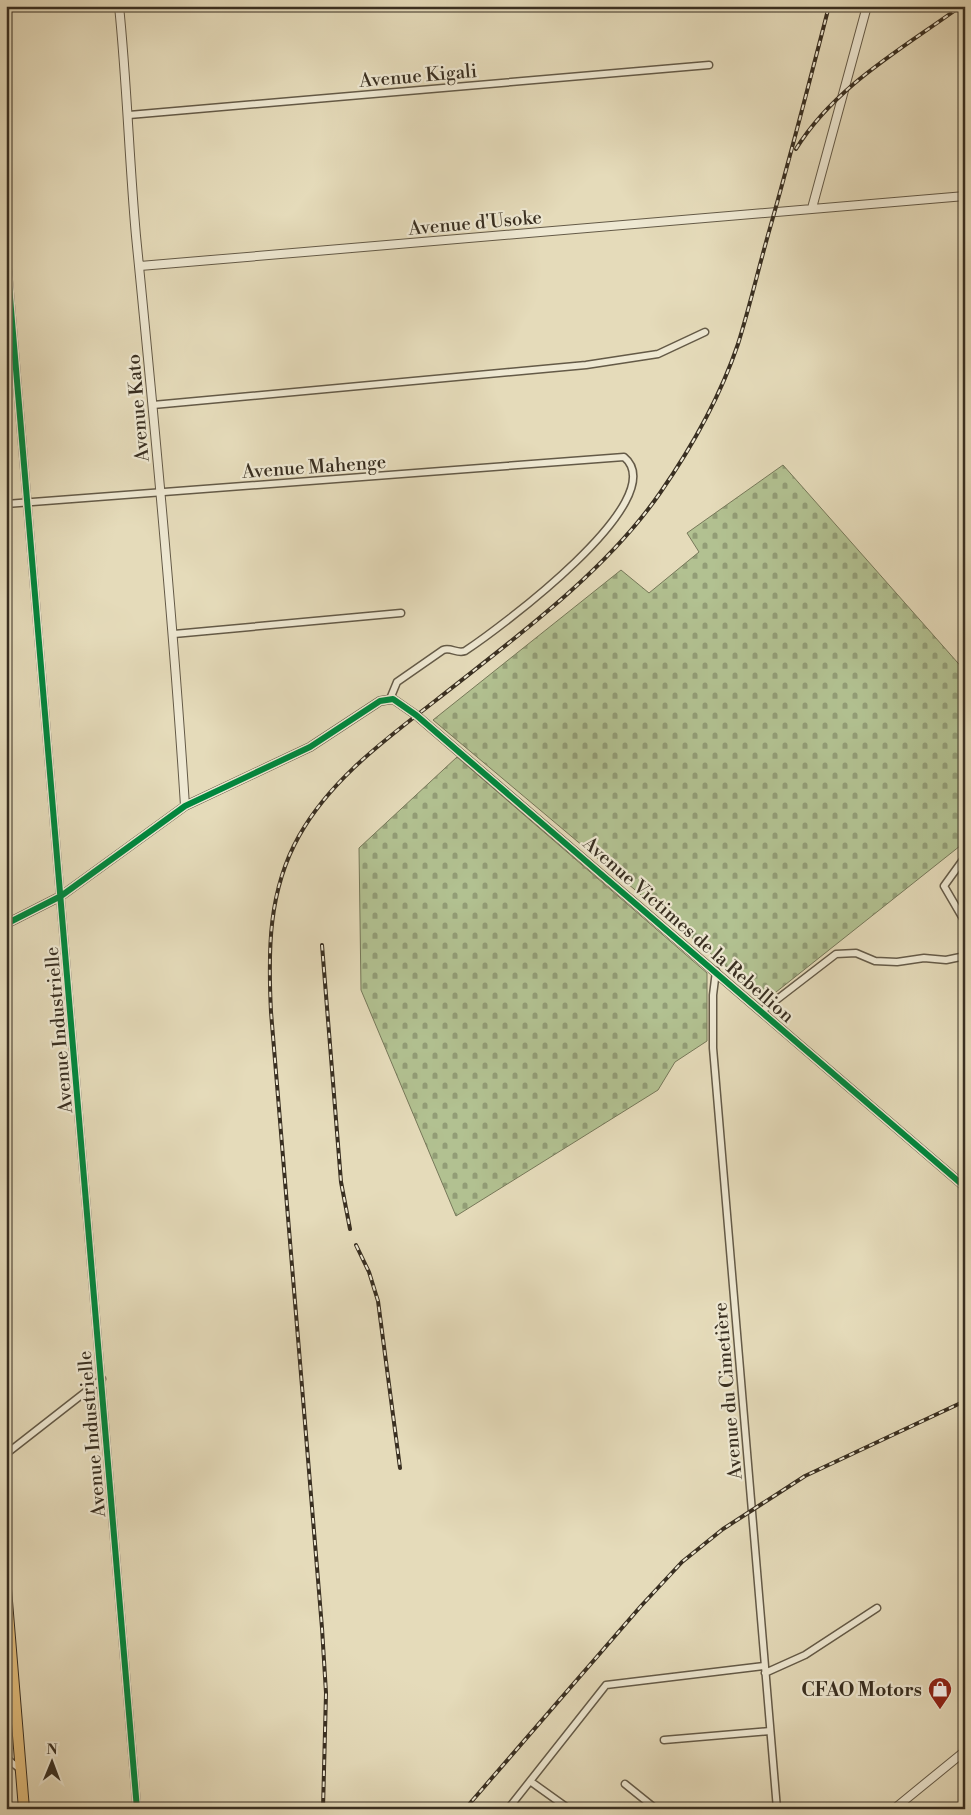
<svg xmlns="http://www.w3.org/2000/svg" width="971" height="1815" font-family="'Libre Bodoni',serif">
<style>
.cemetery{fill:url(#cemetery-stones);stroke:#767859}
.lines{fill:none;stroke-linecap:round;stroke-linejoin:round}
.minor-casing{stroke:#645a47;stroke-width:9}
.tertiary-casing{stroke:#645a47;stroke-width:10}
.trunk-casing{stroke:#392f21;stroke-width:12}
.minor{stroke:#eee8d2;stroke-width:6}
.tertiary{stroke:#eee8d2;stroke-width:8}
.trunk{stroke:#e2be7d;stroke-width:10}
.rail-casing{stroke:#392f21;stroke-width:4}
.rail{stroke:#eee8d2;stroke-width:2;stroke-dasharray:5.5;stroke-linecap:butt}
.cycleway-casing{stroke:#eee8d2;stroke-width:9}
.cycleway{stroke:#00873e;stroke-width:6}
.labels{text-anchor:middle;stroke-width:4.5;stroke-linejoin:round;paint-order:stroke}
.street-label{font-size:19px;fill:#392f21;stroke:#eee8d2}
.poi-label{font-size:19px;font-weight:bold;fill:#392f21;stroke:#eee8d2;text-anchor:end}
</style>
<defs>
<pattern id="cemetery-stones" width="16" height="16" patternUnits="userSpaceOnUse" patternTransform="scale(1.25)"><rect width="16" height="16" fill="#b2c191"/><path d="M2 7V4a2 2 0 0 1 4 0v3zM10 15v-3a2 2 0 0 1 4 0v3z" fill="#929d76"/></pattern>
</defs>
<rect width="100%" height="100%" fill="#e5dbba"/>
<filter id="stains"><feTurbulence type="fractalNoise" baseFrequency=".004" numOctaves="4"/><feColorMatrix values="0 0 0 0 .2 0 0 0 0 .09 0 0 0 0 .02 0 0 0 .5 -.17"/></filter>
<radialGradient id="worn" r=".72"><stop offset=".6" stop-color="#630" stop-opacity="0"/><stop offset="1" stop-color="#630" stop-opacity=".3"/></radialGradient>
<path class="cemetery" d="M783,465L965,671V842L766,1000L433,720L621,570L649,593L699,552L687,533Z
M457,757L707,973V1041L675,1062L658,1090L456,1216L361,990L359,848Z"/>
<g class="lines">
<g class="minor-casing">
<path id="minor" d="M129,115L709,65
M6,250L137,1809
M153,405L586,365L658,354L705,332
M6,504L624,457C675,499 497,630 465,651C457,654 451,647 443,650L397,682L390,699
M174,634L401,613
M965,857L944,886L965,922
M716,971L713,995V1048L777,1809
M762,1011L836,954L856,953L875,961L897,962L924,958L946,960L965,956
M6,1454L102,1379
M765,1673L805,1655L877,1608
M664,1740L770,1731
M6,1758L20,1769
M530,1781L569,1809
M625,1784L656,1809
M110,1809L137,1807
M508,1809L606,1685L764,1666"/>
</g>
<g class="tertiary-casing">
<path id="tertiary" d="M119,6C127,83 129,159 136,236C155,426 173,616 185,806
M812,208L867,6
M140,266L965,196
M6,924L61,896L185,806L310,747L380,701L393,699L416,715L965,1187
M894,1809L965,1751"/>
</g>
<g class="trunk-casing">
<path id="trunk" d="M6,1589L24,1809"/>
</g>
<use href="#minor" class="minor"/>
<use href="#tertiary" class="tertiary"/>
<use href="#trunk" class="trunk"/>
<g class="rail-casing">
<path id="rail" d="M796,149C835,86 902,49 961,6
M322,945L341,1182L350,1229
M356,1245L369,1272L378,1301L400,1468
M323,1809L326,1693L322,1628L271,1012C268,951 268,891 299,836C331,779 385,740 435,701C512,640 604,574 660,493C692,447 720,397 738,344C750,306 759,266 770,228C791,154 810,80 829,6
M465,1809L641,1606L682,1562L723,1529L805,1476L965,1401"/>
</g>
<use href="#rail" class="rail"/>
<g class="cycleway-casing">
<path id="cycleway" d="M6,250L137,1809
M6,924L61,896L185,806L310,747L380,701L393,699L416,715L965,1187"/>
</g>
<use href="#cycleway" class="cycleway"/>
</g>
<defs>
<g id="shop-pin" transform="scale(1.25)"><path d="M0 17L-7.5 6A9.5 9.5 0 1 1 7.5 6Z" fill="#8f2418" stroke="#eee8d2"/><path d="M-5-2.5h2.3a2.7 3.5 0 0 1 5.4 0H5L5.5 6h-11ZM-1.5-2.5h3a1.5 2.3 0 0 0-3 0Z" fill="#fff"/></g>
</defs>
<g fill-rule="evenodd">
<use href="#shop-pin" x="940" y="1689"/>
</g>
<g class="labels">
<g class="street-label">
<text transform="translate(418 75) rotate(-5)" y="7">Avenue Kigali</text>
<text transform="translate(475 222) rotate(-5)" y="7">Avenue d'Usoke</text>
<text transform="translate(137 408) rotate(-95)" y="7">Avenue Kato</text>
<text transform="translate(314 466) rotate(-4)" y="7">Avenue Mahenge</text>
<text transform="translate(689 929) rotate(41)" y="7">Avenue Victimes de la Rebellion</text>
<text transform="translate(58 1030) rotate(-95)" y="7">Avenue Industrielle</text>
<text transform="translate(727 1391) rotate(-95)" y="7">Avenue du Cimetière</text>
<text transform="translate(91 1434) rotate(-95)" y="7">Avenue Industrielle</text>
</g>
<g class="poi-label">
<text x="922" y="1696">CFAO Motors</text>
</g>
</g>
<rect width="971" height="1815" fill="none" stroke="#e5dbba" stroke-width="25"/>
<rect x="8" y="8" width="956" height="1800" fill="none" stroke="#392f21" stroke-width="2.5"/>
<rect x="12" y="12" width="946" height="1790" fill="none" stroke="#392f21"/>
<g transform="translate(52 1762) rotate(1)" stroke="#eee8d2" stroke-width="4" paint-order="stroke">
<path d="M0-4L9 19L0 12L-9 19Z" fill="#392f21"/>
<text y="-8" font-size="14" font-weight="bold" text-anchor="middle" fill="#392f21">N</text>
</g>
<rect width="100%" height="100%" filter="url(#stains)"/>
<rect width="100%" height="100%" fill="url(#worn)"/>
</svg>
